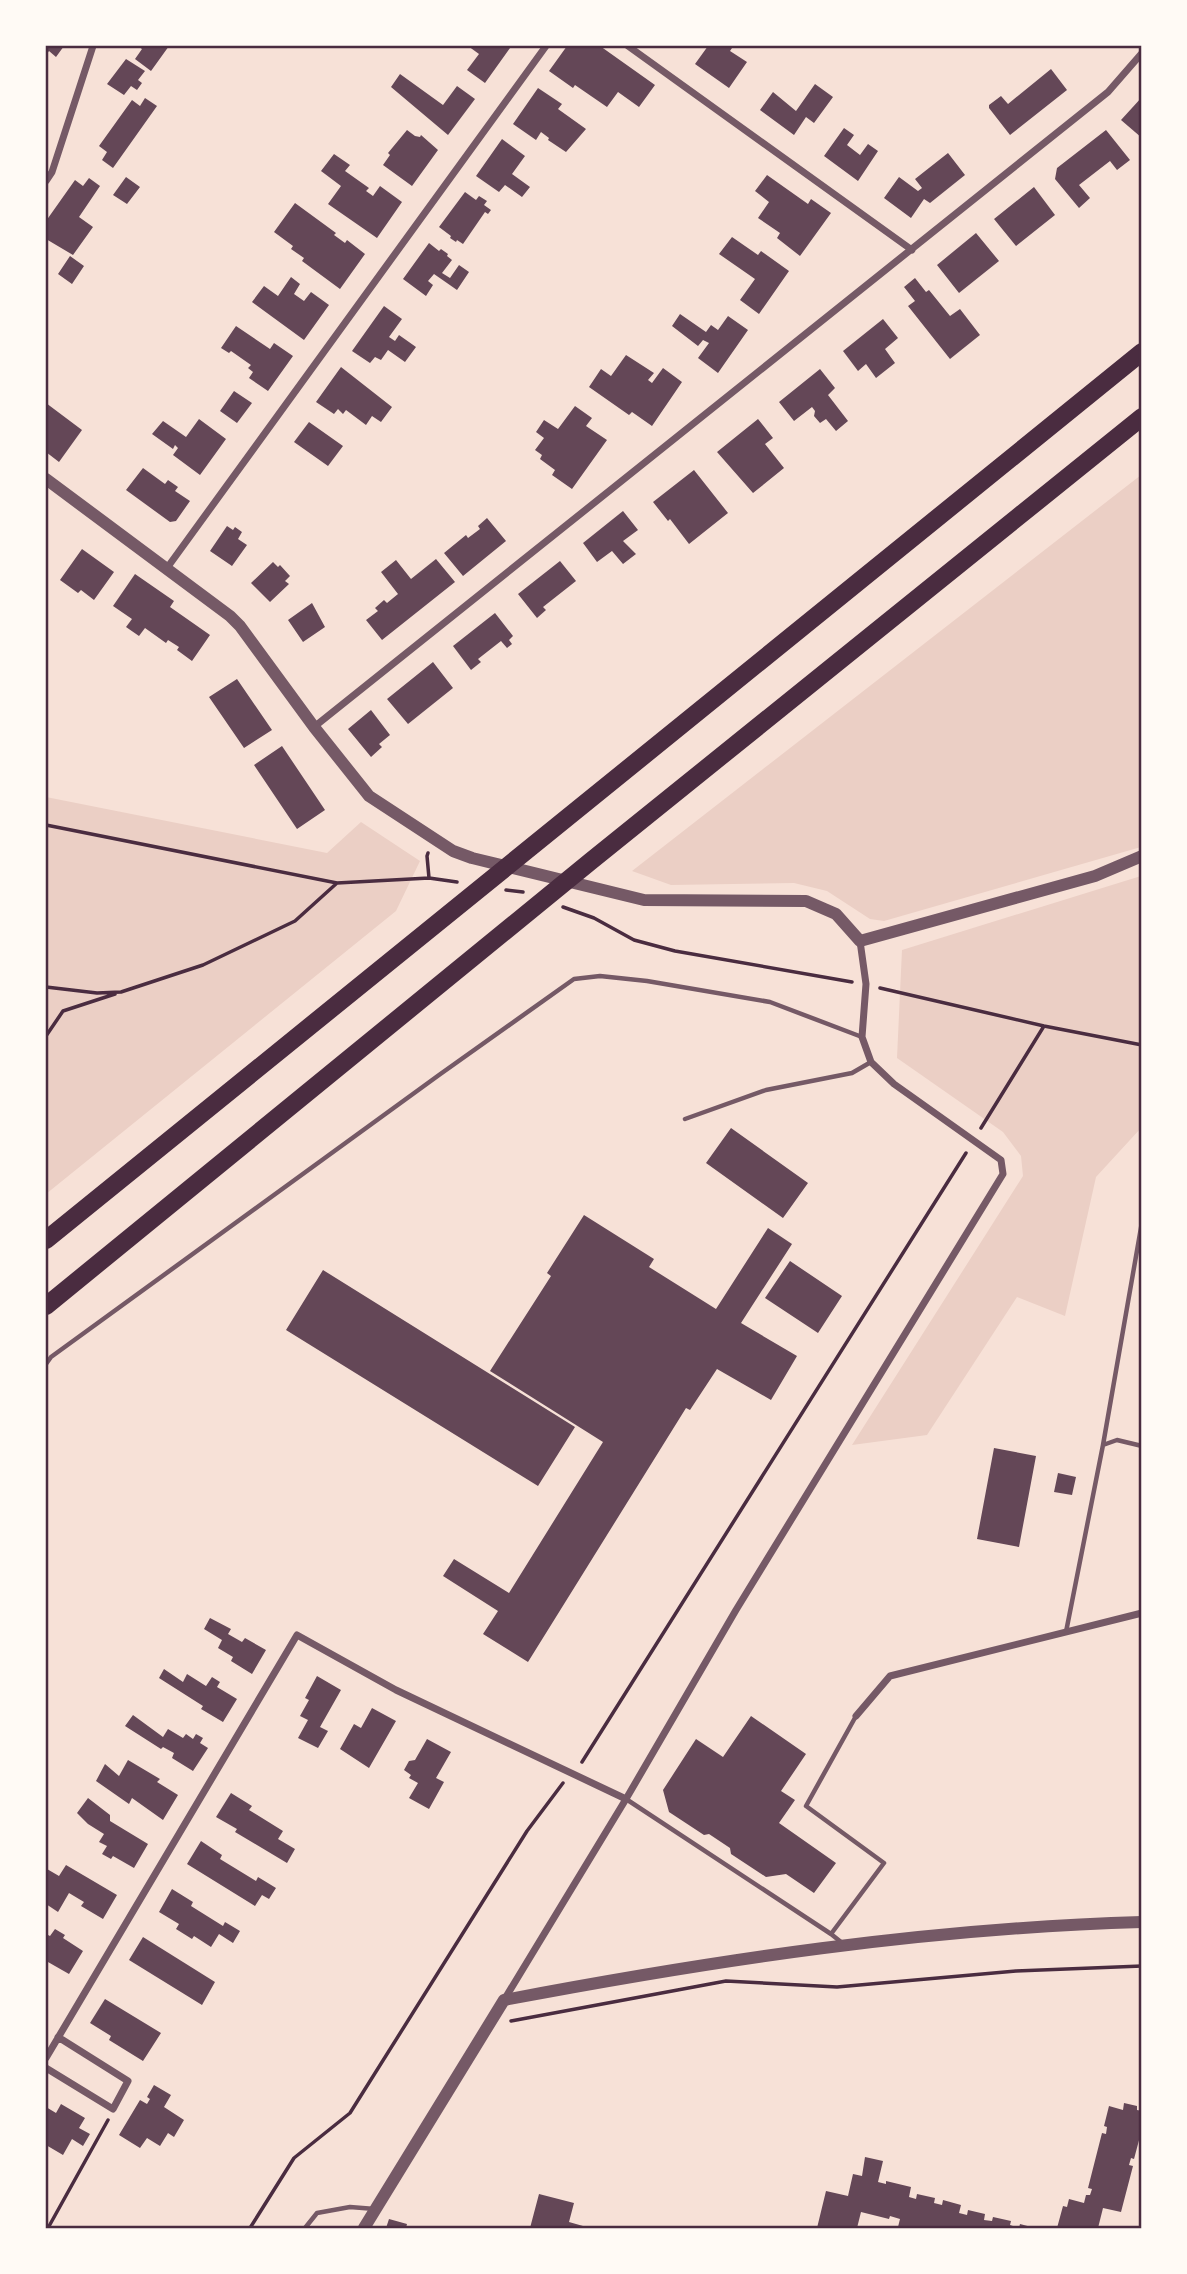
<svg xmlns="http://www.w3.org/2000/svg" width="1187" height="2274" font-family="'Archivo Narrow',sans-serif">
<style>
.green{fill:#ebcfc5}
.building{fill:#644757}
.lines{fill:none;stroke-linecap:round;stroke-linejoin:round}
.path{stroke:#4a2c40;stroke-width:3.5}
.service{stroke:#755966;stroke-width:4.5}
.minor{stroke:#755966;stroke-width:7}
.tertiary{stroke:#755966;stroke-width:12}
.motorway{stroke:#4a2c40;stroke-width:18}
.neatline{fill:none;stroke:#4a2c40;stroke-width:2.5}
</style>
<rect width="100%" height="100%" fill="#f7e1d7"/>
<path class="green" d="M1141,475V847L884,921L870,919L827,891L794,883L671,885L632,871Z
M46,797L327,853L361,822L420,861L396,911L46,1194Z
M1141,876V1128L1096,1177L1065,1316L1017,1297L927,1435L852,1445L1023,1176L1021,1156L1003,1132L897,1058L902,950Z"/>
<path class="building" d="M46,46H64L56,57L49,51L46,55Z
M138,46H169L151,71L135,59L142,49Z
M468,46H506L510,48L485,83L467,70L479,54Z
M567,46H600L655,85L639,107L618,92L607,107L575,85L573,88L549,71Z
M708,46H728L732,48L730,51L747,62L729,88L695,64Z
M126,59L145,71L138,80L142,83L137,90L131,86L124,95L107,84Z
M1051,69L1067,90L1010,135L989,108V105L1001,96L1008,104Z
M400,74L443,105L457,86L475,99L448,135L391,87Z
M815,84L833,97L814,123L806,117L794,135L760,110L773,92L796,111Z
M538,88L562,104L558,109L586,129L566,152L548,140L549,138L541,132L536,140L513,124Z
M1142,97V138L1121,120Z
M145,98L157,106L113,168L102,160L107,152L99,146L132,100L140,106Z
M844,128L854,135L847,145L860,155L868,144L878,151L858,181L824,156Z
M407,130L415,136L420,137L421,135L438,150L412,186L383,165L390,155L388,153Z
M1106,130L1130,160L1117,170L1110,161L1079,185L1090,198L1079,208L1055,179L1057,168Z
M502,139L525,156L512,174L530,187L522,197L505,185L499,192L476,176Z
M948,153L965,175L930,203L924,199L911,218L884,198L899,177L918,191L922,188L915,179Z
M334,154L350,165L345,171L369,188L366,191L373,196L380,186L402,202L377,238L328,204L341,186L321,171Z
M767,175L808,204L811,199L831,213L800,256L777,238L780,233L758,218L769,202L755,191Z
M126,177L140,187L127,204L113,195Z
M89,178L100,186L79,217L93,227L73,255L46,239V221L75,180L83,186Z
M1034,187L1055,215L1016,246L994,219Z
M465,192L476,200L479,196L487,201L484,205L491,210L488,214L485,212L463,244L457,240L456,242L450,238L451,236L439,227Z
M295,203L336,233L334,235L345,243L347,240L365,254L340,289L302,261L304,258L291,249L293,246L274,232Z
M976,233L999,261L959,293L937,265Z
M732,237L758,255L761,251L789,271L759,314L740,300L755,279L719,254Z
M429,243L439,251L441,249L448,254L447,256L452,260L442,273L450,278L459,265L469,272L457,290L434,274L428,281L433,285L426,296L403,279Z
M70,256L84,266L72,284L58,274Z
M291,277L300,284L294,294L304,301L311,292L329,305L304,340L252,302L264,286L278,296Z
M915,278L926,292L929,290L950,316L960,309L980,335L950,359L908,306L915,301L904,287Z
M384,306L402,319L389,337L395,341L399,335L416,347L405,362L388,350L381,360L375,357L370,363L352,351Z
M680,314L706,332L711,325L718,330L728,316L748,330L718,373L698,358L709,343L703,340L698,346L672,326Z
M883,319L898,338L885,349L895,363L876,378L866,364L858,371L843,351Z
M236,326L270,349L274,343L293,356L268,391L249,378L253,372L248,368L251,365L231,351L229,353L221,348Z
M626,355L654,373L648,380L652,383L663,368L682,382L652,426L632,412L629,415L589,387L601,369L611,376Z
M341,367L392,407L381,422L372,416L366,425L346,410L343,414L338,409L334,414L316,402Z
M820,369L835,388L828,395L848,421L836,431L826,419L820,423L814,416L815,411L812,407L794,421L779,402Z
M234,391L252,403L237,423L220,411Z
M46,403L82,430L59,462L46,452Z
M575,406L592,418L586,426L607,440L572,489L552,475L555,470L540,459L542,455L535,450L544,438L536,432L544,420L558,429Z
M199,419L226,439L200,475L173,455L178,448L175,445L173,449L152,434L163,421L186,437Z
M758,419L773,438L765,444L784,468L753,493L717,452Z
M309,422L343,446L328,466L294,442Z
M143,468L165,484L168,480L178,487L175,491L190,501L176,521L170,522L126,490Z
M694,470L728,513L689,544L670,519L668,521L653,502Z
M623,511L638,530L623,541L636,554L623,564L612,551L597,562L583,543Z
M487,518L506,541L463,576L444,553L466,535L468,538L480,529L478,526Z
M227,526L233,530L235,527L242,532L238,539L247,545L232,566L210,551Z
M82,549L114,572L94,600L81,590L78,593L60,580Z
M436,559L455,582L382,640L366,620L378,611L375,608L384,600L387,603L398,594L381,572L396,560L411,579Z
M560,561L576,581L543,607L546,610L537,618L518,594Z
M273,562L278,567L280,565L290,576L285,581L289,584L270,602L251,583Z
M135,574L174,601L170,607L210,635L192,661L177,650L179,647L168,640L166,643L145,628L139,636L126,627L132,619L113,606Z
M312,603L325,627L303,642L288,620Z
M495,613L513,636L509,640L512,644L507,648L501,641L478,659L481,662L471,670L453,646Z
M433,662L453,688L408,724L387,699Z
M237,679L272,730L244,748L209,697Z
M371,710L390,735L379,744L382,747L371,757L348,729Z
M282,746L325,810L297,829L254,765Z
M731,1128L808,1183L783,1218L706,1163Z
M584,1215L654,1259L649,1267L716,1309L768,1228L792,1244L741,1323L797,1356L771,1400L717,1369L690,1410L686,1408L528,1662L483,1634L498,1611L443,1576L454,1559L509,1593L603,1442L490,1371L551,1276L547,1273Z
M790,1261L842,1296L818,1333L765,1298Z
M323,1270L575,1427L538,1486L286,1330Z
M994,1448L1036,1456L1019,1547L977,1539Z
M1058,1473L1076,1477L1072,1495L1054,1492Z
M210,1618L231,1629L228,1634L242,1642L245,1638L266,1650L252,1674L231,1661L233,1657L218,1648L222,1640L204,1629Z
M164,1669L183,1682L187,1674L206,1686L212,1677L220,1682L217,1687L237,1699L223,1722L201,1709L203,1706L159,1678Z
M317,1676L341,1690L320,1727L328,1731L318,1748L298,1738L308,1720L300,1716L309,1700L305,1698Z
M372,1708L396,1721L369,1768L340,1749L354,1724L361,1728Z
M133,1715L163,1737L168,1729L183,1738L186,1734L193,1739L196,1734L203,1738L200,1743L208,1748L193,1771L172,1758L174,1753L163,1747L161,1749L125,1726Z
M751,1716L806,1754L781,1791L795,1800L779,1823L836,1863L814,1893L786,1874L766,1877L731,1854L730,1848L709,1834L704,1835L669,1812L663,1790L696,1739L723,1757Z
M427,1739L451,1752L436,1778L444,1782L429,1809L409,1798L418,1783L409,1778L411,1775L404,1770L409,1761L415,1760Z
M128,1760L160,1779L157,1782L178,1795L163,1820L132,1798L129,1804L96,1781L105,1764L119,1776Z
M231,1793L252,1806L249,1810L283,1831L278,1839L295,1849L287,1863L235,1832L237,1829L216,1817Z
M88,1798L110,1815V1821L148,1844L134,1868L113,1856L111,1859L102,1854L107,1846L99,1842L104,1834L88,1824L77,1813Z
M201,1841L222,1855L220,1859L256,1881L258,1877L276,1888L269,1899L262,1895L255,1906L187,1864Z
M66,1865L117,1895L103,1919L81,1906L84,1902L69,1893L58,1912L46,1904V1872L47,1869L59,1876Z
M172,1889L193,1902L191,1906L223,1926L225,1922L240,1931L233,1943L219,1934L211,1947L194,1936L192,1939L176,1929L179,1924L159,1912Z
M55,1929L65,1935L63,1938L83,1951L69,1974L48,1962L46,1966V1934L50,1936Z
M143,1937L215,1982L202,2005L129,1960Z
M105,1999L161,2033L143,2061L109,2040L111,2036L90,2023Z
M154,2085L171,2095L164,2107L184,2120L174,2137L168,2133L160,2146L147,2138L140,2148L119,2135L140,2100L147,2104L150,2099L147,2097Z
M1124,2103L1137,2106V2110L1142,2111V2129L1134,2159L1131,2158L1129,2165L1133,2166L1121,2212L1103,2208L1098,2228H1057L1063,2206L1067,2207L1069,2199L1084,2203L1086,2195H1090L1092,2189L1088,2188L1102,2133L1106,2134L1107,2127L1104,2126L1109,2106L1123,2110Z
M61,2104L85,2118L79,2128L90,2134L83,2146L72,2139L63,2155L46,2145V2129L48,2125L46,2123V2107L56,2113Z
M865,2157L883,2161L878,2182L886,2184V2181L911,2187L909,2197L916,2199L917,2194L935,2198L934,2203L942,2205L943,2200L961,2205L959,2213L967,2215L968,2210L985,2214L984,2220L992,2221L993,2217L1011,2221L1010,2225L1019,2228L1020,2224L1035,2228H904L898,2227L900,2219L890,2216L889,2219L861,2212L857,2228H817L826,2191L848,2196L853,2174L862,2176Z
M539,2194L574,2203L569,2222L590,2228H530Z
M389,2219L407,2224L406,2228H386Z"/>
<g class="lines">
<path class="path" d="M46,825L337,883L429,878L457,882
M428,853L427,856L429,878
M506,890L523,892
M563,907L594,918L634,940L675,951L852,982
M46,987L97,993L121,992L203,965L295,921L337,883
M880,988L1044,1026L1142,1045
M46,1036L63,1011L115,994
M981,1128L1044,1026
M582,1762L966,1153
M511,2021L726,1981L837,1987L1016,1971L1142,1966
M48,2228L108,2120
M250,2228L294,2158L350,2113L527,1831L563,1783"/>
<path class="service" d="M685,1119L766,1090L852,1073L871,1062
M46,1364L51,1357L439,1075L574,979L600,976L647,981L770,1002L862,1037
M1103,1445L1142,1222
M1066,1632L1103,1445L1117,1440L1142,1446
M626,1799L831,1934
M841,1942L831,1934L884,1863L806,1806L856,1716
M305,2228L317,2213L350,2207L375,2209"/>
<path class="minor" d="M628,46L912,250
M46,181L52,172L93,46
M167,568L546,46
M314,727L1108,92L1142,53
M856,1716L890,1676L1142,1613
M504,2000L626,1799L736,1610L1003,1174L1001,1160L894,1084L871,1062L862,1037L866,984L860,941
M46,2058L297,1635L396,1690L626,1799
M46,2068L113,2109L128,2081L58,2037"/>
<path class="tertiary" d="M46,479L230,616L240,626L314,727L369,796L453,851L472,858L644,900L806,901L836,914L860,941L1095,876L1142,856
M364,2228L504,2000C715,1960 927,1928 1142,1922"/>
<path class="motorway" d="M46,1240L1142,352
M46,1306L591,861L1142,417"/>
</g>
<rect width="1187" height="2274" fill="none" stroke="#fffaf5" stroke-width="94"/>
<rect x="47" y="47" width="1093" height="2180" class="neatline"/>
</svg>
